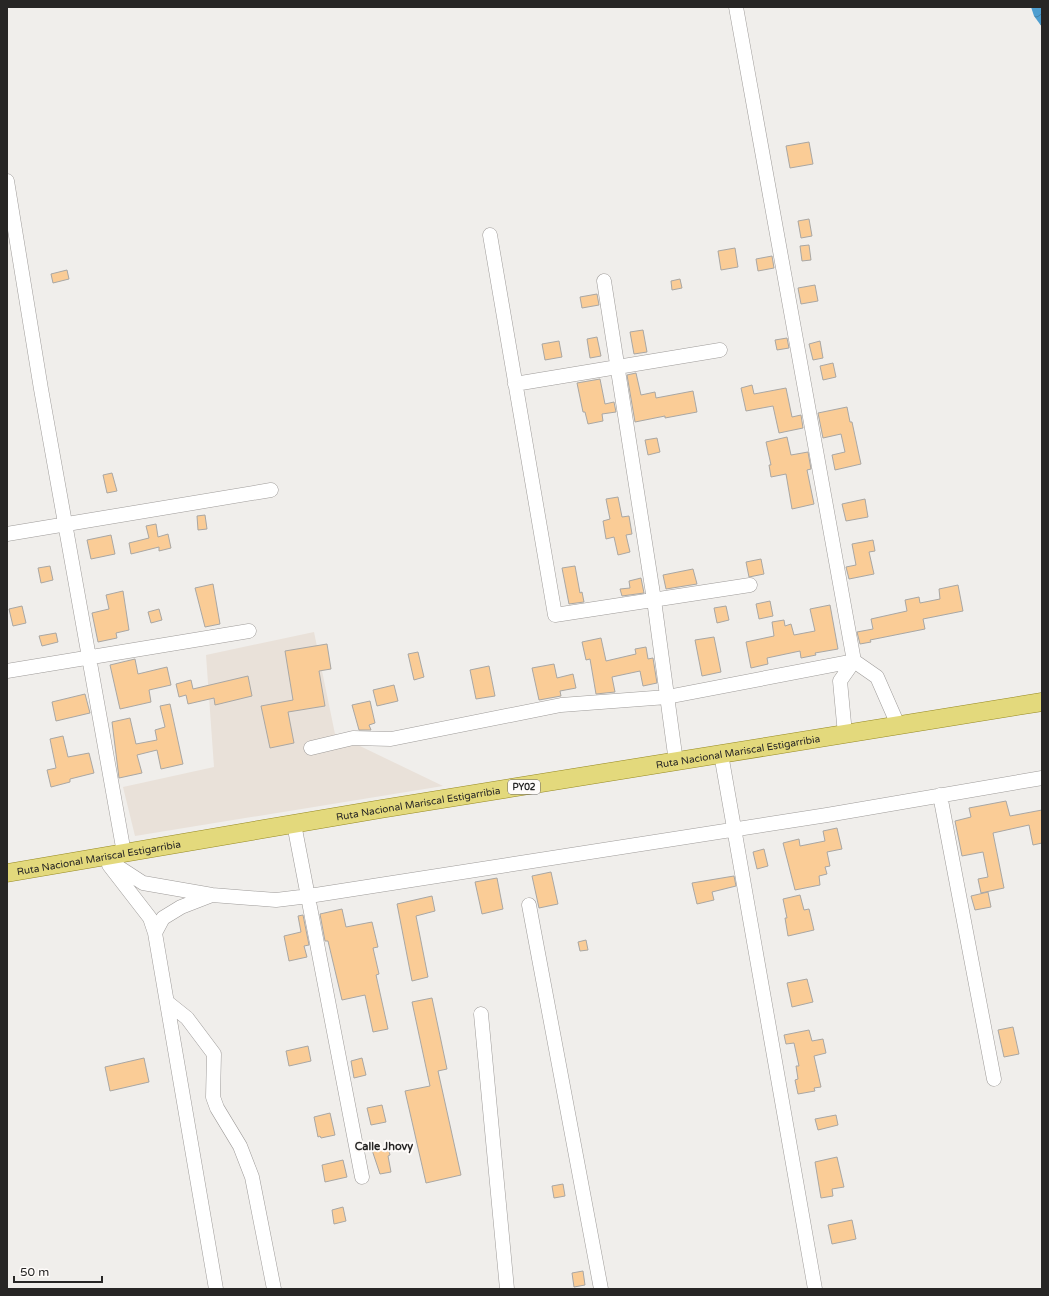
<svg xmlns="http://www.w3.org/2000/svg" width="1049" height="1296" font-family="'Varela Round',sans-serif">
<style>
.built{fill:#e9e1d9}
.water{fill:url(#water-waves)}
.building{fill:#facc96;stroke:#a9a7a4}
.lines{fill:none;stroke-linecap:round;stroke-linejoin:round}
.minor-casing{stroke:#9e9b99;stroke-width:15}
.major-casing{stroke:#968924;stroke-width:19}
.minor{stroke:#fff;stroke-width:14}
.major{stroke:#e3d97c;stroke-width:18}
.labels{text-anchor:middle;stroke-width:4;stroke-linejoin:round;paint-order:stroke}
.shield{fill:#fefbf9;stroke:#686665;stroke-width:1}
.shield-label{font-size:9px;font-weight:bold;fill:#272625}
.street-label{font-size:10px;fill:#272625;stroke:#fefbf9}
.neighbourhood-label{font-size:11px;font-weight:bold;fill:#272625;stroke:#fefbf9}
</style>
<defs>
<pattern id="water-waves" width="16" height="10" patternUnits="userSpaceOnUse"><rect width="16" height="10" fill="#4e9ed0"/><path d="M0 5q4-4 8 0t8 0" fill="none" stroke="#4181a9"/></pattern>
</defs>
<rect width="100%" height="100%" fill="#f0eeeb"/>
<path class="built" d="M314,632L335,734L443,786L135,836L123,787L214,767L206,655Z"/>
<path class="water" d="M1031,7H1042V27L1034,16Z"/>
<path class="building" d="M809,142L813,164L790,168L786,146Z
M809,219L812,236L801,238L798,221Z
M809,245L811,260L802,261L800,246Z
M735,248L738,267L721,270L718,251Z
M772,256L774,268L758,271L756,259Z
M67,270L69,279L53,283L51,274Z
M680,279L682,288L672,290L671,281Z
M815,285L818,301L801,304L798,288Z
M597,294L599,305L582,308L580,297Z
M643,330L647,352L634,354L630,332Z
M597,337L601,356L590,358L587,339Z
M787,338L789,348L777,350L775,340Z
M559,341L562,357L545,360L542,344Z
M820,341L823,358L813,360L809,344Z
M833,363L836,377L823,380L820,366Z
M636,373L641,395L655,392L656,398L693,391L697,412L665,418V416L635,422L627,375Z
M600,379L605,404L614,402L616,412L602,414L603,421L588,424L585,412H583L577,383Z
M752,385L754,394L786,388L792,417L801,415L803,428L779,433L773,406L746,411L741,388Z
M847,407L850,422H852L861,464L835,470L832,455L845,452L841,434L823,438L818,413Z
M787,437L791,455L808,452L811,469L807,470L814,504L792,509L786,474L771,477L769,465H771L766,442Z
M657,438L660,452L648,455L645,440Z
M112,473L117,491L107,493L103,475Z
M618,497L622,517L629,516L632,534L626,535L630,552L618,555L614,537L606,539L603,521L610,519L606,499Z
M865,499L868,517L846,521L842,504Z
M205,515L207,529L198,530L197,516Z
M156,524L158,537L168,534L171,548L159,551V547L131,554L129,543L149,538L146,526Z
M111,535L115,554L91,559L87,540Z
M873,540L875,551L869,552L874,574L849,579L846,567L856,565L852,544Z
M761,559L764,574L749,577L746,562Z
M50,566L53,580L41,583L38,568Z
M575,566L580,593L582,592L584,602L569,604L562,568Z
M693,569L697,584L666,589L663,575Z
M641,578L644,593L622,596L620,589L630,588L629,581Z
M213,584L220,624L205,627L195,588Z
M958,585L963,611L923,619L925,629L870,640L871,642L860,644L857,632L873,629L871,619L907,611L905,600L919,597L920,603L940,599L939,589Z
M123,591L129,630L116,633L117,638L98,642L92,613L109,609L106,595Z
M770,601L773,616L759,619L756,604Z
M830,605L838,649L815,653L816,655L801,658L800,651L767,658L768,664L751,668L746,642L774,636L772,622L784,620L785,626L791,624L794,635L815,631L810,609Z
M22,606L26,623L13,626L9,609Z
M726,606L729,620L717,623L714,608Z
M159,609L162,620L151,623L148,612Z
M56,633L58,642L42,646L39,636Z
M714,637L721,672L702,676L695,640Z
M601,638L606,661L636,654L635,649L646,647L648,659L653,658L657,683L643,686L640,671L612,677L615,692L596,694L590,659L586,660L582,642Z
M327,644L331,669L319,671L325,706L288,712L294,743L270,748L261,706L293,700L285,651Z
M418,652L424,677L414,680L408,654Z
M135,659L138,674L167,667L171,685L149,690L151,702L120,709L110,665Z
M554,664L557,678L573,674L576,688L560,691L561,696L539,700L532,668Z
M489,666L495,696L476,699L470,670Z
M248,676L252,696L215,705L214,698L188,704L186,695L179,697L176,684L191,680L193,689Z
M394,685L398,701L377,706L373,690Z
M85,694L90,713L56,721L52,702Z
M370,701L375,723L369,725L371,730H359L352,705Z
M170,704L183,764L161,769L157,750L137,755L142,773L119,778L112,722L130,718L136,744L157,740L155,730L165,727L160,706Z
M63,736L68,757L89,753L94,773L70,779V782L51,787L47,770L56,768L50,739Z
M1006,801L1010,816L1042,810V843L1033,845L1029,825L993,833L1004,888L981,893L978,879L988,877L983,852L962,856L955,821L971,817L969,808Z
M837,828L842,849L827,852L830,866L825,867L827,874L819,876L820,885L795,890L783,843L799,839L800,846L825,841L823,831Z
M764,849L768,866L757,869L753,852Z
M551,872L558,904L539,908L532,876Z
M734,876L736,886L712,892L714,900L697,904L692,883Z
M497,878L503,909L482,914L475,882Z
M988,892L991,907L975,910L971,896Z
M800,895L804,910L809,909L814,930L788,936L785,918H787L783,899Z
M432,896L435,911L416,916L428,977L412,981L397,904Z
M342,909L346,927L372,922L378,947L373,948L379,974L376,975L388,1029L373,1032L365,995L342,1000L328,941H325L320,914Z
M303,915L309,945L304,946L307,957L289,961L284,936L301,932L298,916Z
M586,940L588,950L580,951L578,942Z
M807,979L813,1002L792,1007L787,983Z
M432,998L447,1069L438,1071L461,1175L426,1183L405,1091L430,1086L412,1002Z
M1013,1027L1019,1054L1004,1057L998,1030Z
M809,1030L812,1041L823,1039L826,1053L814,1056L821,1087L814,1088L815,1091L798,1094L795,1080L798,1079L796,1066H799L794,1043L786,1044L784,1035Z
M308,1046L311,1061L289,1066L286,1051Z
M144,1058L149,1082L110,1091L105,1067Z
M362,1058L366,1075L354,1078L351,1061Z
M382,1105L386,1122L371,1125L367,1108Z
M330,1113L335,1135L321,1138L320,1136L318,1137L314,1117Z
M836,1115L838,1125L818,1130L815,1119Z
M388,1147L390,1155L388,1156L391,1172L380,1174L372,1150Z
M837,1157L844,1187L832,1189L833,1196L821,1198L815,1162Z
M343,1160L347,1177L325,1182L322,1165Z
M563,1184L565,1196L554,1198L552,1186Z
M343,1207L346,1221L334,1224L332,1210Z
M852,1220L856,1239L832,1244L828,1225Z
M583,1271L585,1285L574,1287L572,1273Z"/>
<g class="lines">
<g class="minor-casing">
<path id="minor" d="M736,7L854,661L840,681L845,734
M7,181L41,389L124,853
M490,235L555,615L750,585
M604,281L654,600L676,762
M515,384L720,350
M7,534L271,490
M7,671L249,631
M311,748L353,738L391,739L561,705L667,697L854,661L877,677L898,725
M721,754L815,1289
M940,795L994,1079
M294,824L362,1177
M103,857L143,883L212,895L276,900L309,896L827,815L1042,778
M109,865L150,918L155,933L216,1289
M529,905L601,1289
M155,933L163,918L181,907L212,895
M167,1002L187,1018L214,1054L213,1097L217,1108L240,1146L252,1177L274,1289
M481,1014L507,1289"/>
</g>
<g class="major-casing">
<g id="major">
<path id="s1" d="M7,873L381,809L1042,702"/>
</g>
</g>
<use href="#minor" class="minor"/>
<use href="#major" class="major"/>
</g>
<g class="labels">
<rect class="shield" x="508" y="780" width="32" height="14" rx="3"/>
<g class="shield-label">
<text x="524" y="790">PY02</text>
</g>
<g class="street-label">
<text dy="4" stroke="none"><textPath href="#s1" startOffset="741">Ruta Nacional Mariscal Estigarribia</textPath></text>
<text dy="4" stroke="none"><textPath href="#s1" startOffset="417">Ruta Nacional Mariscal Estigarribia</textPath></text>
<text dy="4" stroke="none"><textPath href="#s1" startOffset="93">Ruta Nacional Mariscal Estigarribia</textPath></text>
</g>
<g class="neighbourhood-label">
<text x="384" y="1150">Calle Jhovy</text>
</g>
</g>
<rect width="1049" height="1296" fill="none" stroke="#272625" stroke-width="16"/>
<path d="M14 1276v6h88v-6" fill="none" stroke="#272625" stroke-width="2"/>
<text x="20" y="1276" font-size="12" fill="#272625" stroke="#fefbf9" stroke-width="3" paint-order="stroke">50 m</text>
</svg>
